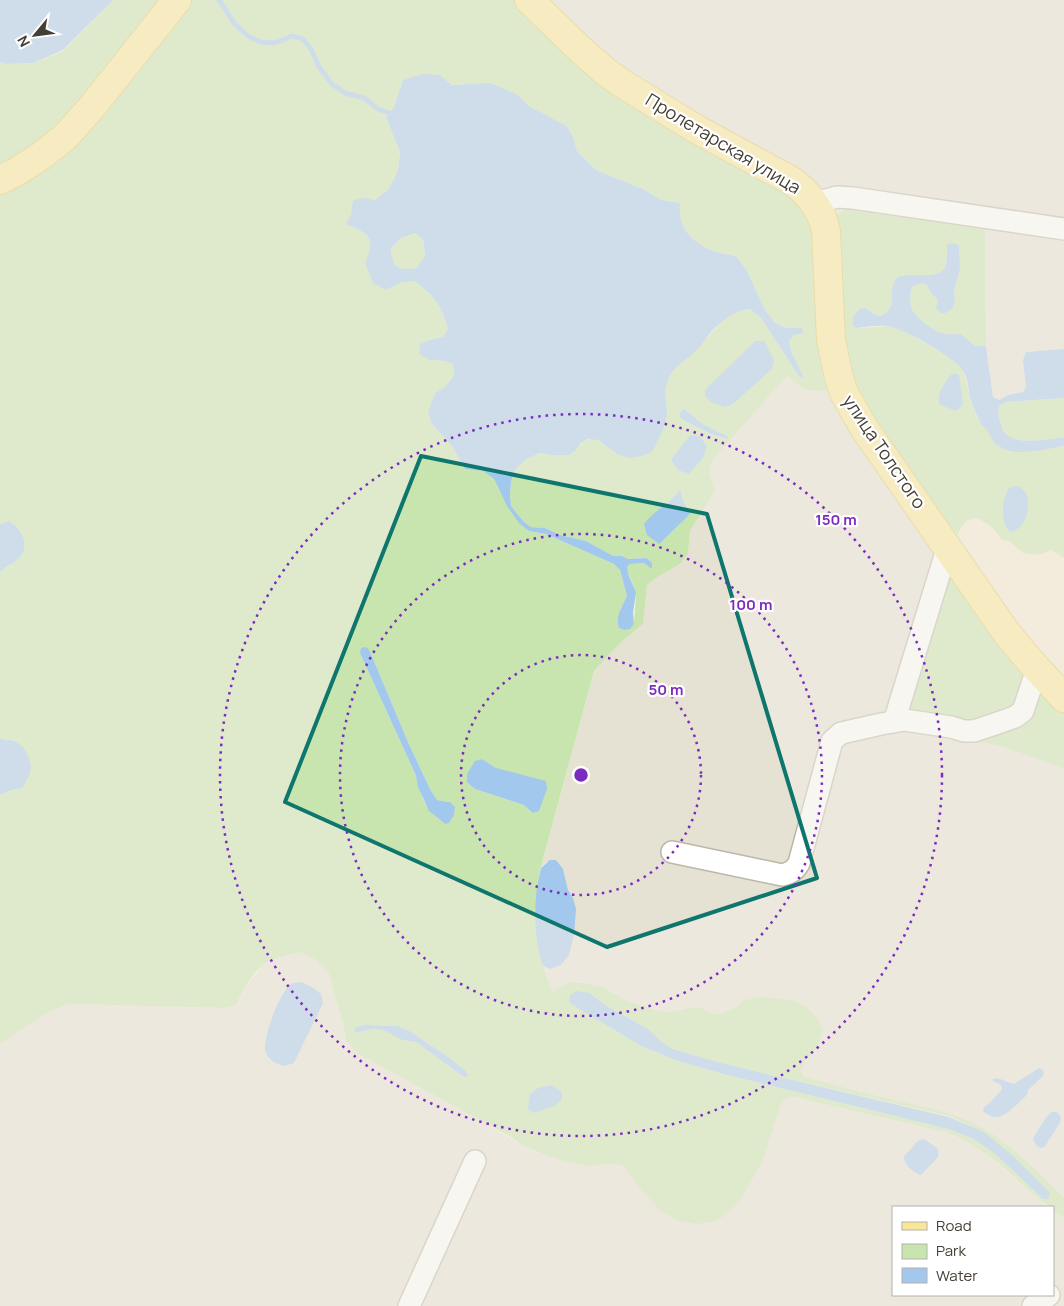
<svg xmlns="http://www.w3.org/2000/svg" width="1064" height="1306" font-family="Manrope,sans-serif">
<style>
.residential{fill:#e5e1d3}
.commercial{fill:#f3e8d0}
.green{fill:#c8e5af;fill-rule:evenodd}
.water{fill:#a3c8ed;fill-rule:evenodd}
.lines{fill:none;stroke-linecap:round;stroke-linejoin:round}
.stream{stroke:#a3c8ed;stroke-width:5}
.minor-casing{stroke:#bdb7a8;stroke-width:24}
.major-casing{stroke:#dec566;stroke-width:30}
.minor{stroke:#fff;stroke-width:21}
.major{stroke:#fae695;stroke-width:28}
.marked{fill:none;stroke:#0f766e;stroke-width:4;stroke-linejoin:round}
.ring{fill:none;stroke:#7b2cbf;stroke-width:2.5;stroke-dasharray:2.5 5}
.labels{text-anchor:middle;stroke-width:4.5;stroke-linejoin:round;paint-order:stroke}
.street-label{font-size:18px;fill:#443f35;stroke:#fff}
.centre{fill:#7b2cbf;stroke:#fff;stroke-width:2.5}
.ring-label{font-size:15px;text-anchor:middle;font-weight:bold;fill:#7b2cbf;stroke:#fff;stroke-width:4.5;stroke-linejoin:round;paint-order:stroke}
</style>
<rect width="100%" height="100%" fill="#f2efe5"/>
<path class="residential" d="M539,0H1064V349L1026,352L1023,360L1027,387L1023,392L1008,395L999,400L993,397L986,346L985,224L844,209L836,215L832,221L667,105Z
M787,376L805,390L835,392L1064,708V1198L1037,1173L1023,1158L1006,1144L986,1130L967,1120L947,1113L829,1084L803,1076L801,1070L805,1061L817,1048L736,1007L720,1014L710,1013L702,1008L691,1007L681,1010L671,1012L659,1011L630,1002L602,987L583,983L570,982L561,986L553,993L548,981L543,966L550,969L560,965L569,955L573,898L568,890L563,869L546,862L541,868L594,671L620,643L643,624L647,585L656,578L680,564L688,554L690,531L715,491L709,474L711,460Z
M301,952L317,961L328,971L343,1023L346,1041L522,1145L538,1152L587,1166L616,1164L624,1167L631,1175L773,1125L781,1104L787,1098L794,1097L945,1132L966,1141L980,1149L1004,1169L1039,1200L1049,1207H893V1295H1053V1210L1064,1218V1306H0V1044L50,1011L70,1004L224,1008L236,1005L247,985L264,964L283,956Z"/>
<path class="commercial" d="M977,518L992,527L1002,540L1009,541L1023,553L1039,555L1051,550L1064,558V688L953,541L967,521Z"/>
<path class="green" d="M113,0H164L133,38L56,128L33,146L0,167V62L5,64L33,63L63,51Z
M191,0H522L792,189L815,226L835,392L805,390L787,376L712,460L709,474L715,491L690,531L688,554L680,564L656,578L647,585L643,624L620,643L594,671L539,874L535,916L540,956L548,981L553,992L561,986L570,982L583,983L602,987L630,1002L659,1011L671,1012L681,1010L691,1007L702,1008L710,1013L720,1014L736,1007L744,1000L762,997L790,1000L806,1006L817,1018L823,1029L817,1048L805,1061L801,1070L803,1076C836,1086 870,1094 903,1102C932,1109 961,1114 986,1130C1016,1148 1039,1174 1064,1198V1218L1053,1210V1207C1042,1206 1015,1177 1005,1169C997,1162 989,1156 980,1150C969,1142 958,1137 945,1132L794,1097L787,1098L781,1104L763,1160L740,1201L722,1217L713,1222L696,1224L677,1220L660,1210L642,1191L624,1167L616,1164L587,1166L560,1160L538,1152L522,1145L509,1136L357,1053L346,1041L343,1023L328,971L317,961L301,952C291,954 270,959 263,965C251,975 243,991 236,1005L224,1008L70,1004L50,1011L0,1044V795L12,790L22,788L12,740L0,739V573L2,570L18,560L9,521L0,524V192L123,86ZM440,75L452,85L464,84L518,95L529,106L567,126L573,137L577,151L596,170L645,190L661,200L679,203C680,209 679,217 682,223C690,245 715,253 736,256L747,271L765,310L775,323L803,333L794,335L788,340L791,351L803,377L799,375L761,318L750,309C726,311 713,332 698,348C687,361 674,363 667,383C664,392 665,400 667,410L605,444C592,436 585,437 576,450L551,455L540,453L525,460L515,470L511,482L510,495L511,506L524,522L531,527L545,528L560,535L586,541L612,556H622L628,559L646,558L644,563L630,564L627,567C628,575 633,582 635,590C637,597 634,615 634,624L620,609L627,596L620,570L614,564L546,534L529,531L500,492L494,479L483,471L465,469L452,446L432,424L435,393L446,386L454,375L453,364L445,361L430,360L429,340L443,337L448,329C442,305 433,295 414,281L400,283L386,290L365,263C376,238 370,234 347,224L351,215L365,198L375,200L389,189L398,170L400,152L386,117L394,107L403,80ZM684,409L703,424L727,436V439L711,434L681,419L679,415L681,410ZM360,653L371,654L408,742L430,789L437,800L442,801L450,802L445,824C440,820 433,815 429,810C420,798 419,782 413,769ZM482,759L496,768L533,812L524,805L475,789ZM589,993L605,1005L648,1029L663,1043L673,1049L714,1061L784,1078L949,1116L968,1125L1043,1199L994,1153L972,1138L948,1129L727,1075L678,1061L641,1046L574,1006ZM365,1025L397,1026L408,1030L444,1054L465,1070L461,1075L416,1042L402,1040L383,1030L372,1029L356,1033Z
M853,206L985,224L986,346H975L961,334C956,334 950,335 945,334C936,332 917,319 913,311C909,304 910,294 912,287C916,285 924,281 928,287C929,288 929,290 930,291C932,295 936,297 938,301L955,302L954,290L960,270L957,243L947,245C947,251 947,258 946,264C943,278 922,275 912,275C906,275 901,275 897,278C886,288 900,307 881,316L873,314L866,308L856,328L888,326L904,331L942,353L956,363L963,370L966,379L971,402L977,417L982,426L987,429L994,442L1021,452L1064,446V558L1051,550L1039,555L1023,553L1009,541L1002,540L992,527L977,518L966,521L953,541L847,384L832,221C837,213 843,209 853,206Z
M415,233L423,239L425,256L418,268C397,272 393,269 391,248L401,238Z
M1064,398V437C1049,439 1016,446 1005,433C1002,430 1002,426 1000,422C999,416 998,412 999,406L1006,402Z
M948,558L1064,708V769L1059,766L1004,747L959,737L898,730Z"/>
<path class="water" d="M0,0H113L63,50L33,63L5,64L0,62Z
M423,74L440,75L452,85L490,83L518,95L529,106L567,126L573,137L577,151L596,170L645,190L661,200L680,203C680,209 679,217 682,223C690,245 715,253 736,256L747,271L765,310L775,323L787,328H802L803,333L794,335L789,341L791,351L804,378L799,376L761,318L750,309C736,310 721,321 711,332C706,338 702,345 697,350C685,362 673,365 667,383C664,393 666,400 667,410C667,425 659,439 652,452L642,456L629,458L617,454L598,440L588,439L581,443L576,450L569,455H551L540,453L525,460L515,470L511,482L510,495L511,506L524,522L531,527L545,528L560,535L586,541L613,556H622L628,559L646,558L652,563V569L644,563L630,564L627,567L629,576L636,592L633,613L634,624L630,629L624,630L619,628C615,617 622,606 627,596L620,570L614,564L546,534L529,531L519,523L507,506L494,479L483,471L465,469L452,446L432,424L428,412L435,393L446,386L454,375L453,364L445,361L430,360L419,354L420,344L429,340L443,337L448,329C442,306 433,294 414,281L400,283L386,290L373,283L365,263C376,237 370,234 346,224L351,215L353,200L365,198L375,200L389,189L398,170L400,152L386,117L394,107L403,80ZM415,233L423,239L425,256L417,268C397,271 393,269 391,248L401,238Z
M954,243L959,245L960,270L954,290L955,302L952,309L946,313H941L936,308L938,301C936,297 932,295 930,291C929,290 929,288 928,287C924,281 916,285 912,287C910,294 909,304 913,311C917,319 936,332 945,334C950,335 956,334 961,334L975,346H986L993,397L999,400L1008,395L1023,392L1026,387L1023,360L1026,352L1064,349V398L1006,402L999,406C998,412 999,416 1000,422C1002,426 1002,430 1005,433C1016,446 1049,439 1064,437V446C1043,449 1014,459 996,444C990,439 990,430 982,426C978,418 974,410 971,401C968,392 969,380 963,371C956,358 903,328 887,326C877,325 866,327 856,328L853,326V317L859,309L866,308L873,314L881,316C900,308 886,287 897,278C901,275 906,275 912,275C922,275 943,278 946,264C947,258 947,251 947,244Z
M755,341H764L774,360L772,369L733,404L725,407L711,402L705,396V390Z
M956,373L959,375L963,403L960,408L956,411L940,405C935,394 945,384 950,375Z
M684,409L703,424L727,436L728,439L711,434L681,419L679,415L681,410Z
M690,435L700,436L707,447L703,458L689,474L678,470L671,460Z
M1018,486C1020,488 1023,489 1025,491C1027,495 1028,499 1028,503C1028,516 1024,529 1010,532C1000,522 1001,498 1010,487Z
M680,489L683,501L690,514L659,544L647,535L644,524C654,510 671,504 680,489Z
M9,521C23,530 32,548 16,561C11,565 4,567 0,573V524Z
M365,647L368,648L371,654L408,742L430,789L437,800L442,801L450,802L455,807L454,815L449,823L445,824L429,811L418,787L416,776L413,769L360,653L361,648Z
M0,739C15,740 22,742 28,756C34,769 29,777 22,788L12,790L0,795Z
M482,759L496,768L546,781L547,789L539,811L533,813L524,805L475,789L467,782V774L475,761Z
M550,860H556L563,869L568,890L573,898L576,909L574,935L569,955L561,965L550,969L543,966C533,937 533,898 541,868Z
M301,982L312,987L321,994L323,1003L294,1063L284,1066C276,1064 266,1059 265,1049C264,1036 280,989 293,983C296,982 298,983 301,982Z
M577,991L589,993L605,1005L648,1029L663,1043L673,1049L714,1061L784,1078L949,1117L984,1132L1012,1155L1050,1193L1048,1199H1043L994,1153L972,1138L948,1129L727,1075L678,1061L641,1046L574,1006L569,1001L570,995Z
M365,1025L397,1026L408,1030L444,1054L465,1070L468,1075L466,1077L461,1075L416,1042L402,1040L383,1030L372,1029L356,1033L354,1030L357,1027Z
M1039,1068L1043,1070L1044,1075L1028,1090L1027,1095C1020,1101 1006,1117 997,1117C993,1117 988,1115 985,1113L983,1111L984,1107L990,1103L1002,1089L1000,1084L993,1081V1079C1001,1077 1007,1083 1014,1084Z
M551,1085L562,1092V1099L555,1106L533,1113L528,1109L530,1094L538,1088Z
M1052,1112H1057L1061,1117L1060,1123L1045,1146L1043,1148C1037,1148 1034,1143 1033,1138L1047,1116Z
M924,1139L937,1148L939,1152L938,1157L921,1175C913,1172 903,1165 904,1156L919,1140Z"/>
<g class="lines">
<path class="stream" d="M219,0L235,24L248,36L261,42L275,43L292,36L303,39L311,49L319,67L332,84L345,93L364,98L378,109L395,115"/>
<g class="minor-casing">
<path id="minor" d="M815,203L837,197L853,198L1064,229
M894,722L948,546
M672,852L782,875C791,873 795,870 799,863L832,741L841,733L846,732L881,724L905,720L951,727L964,731H974L992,725L1015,717L1023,711L1037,669
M409,1306L475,1161
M1033,1306L1049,1295"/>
</g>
<g class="major-casing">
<path id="major" d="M529,0L582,51L606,72L623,84L698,130L792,181C809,194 822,209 826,231L831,340L839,378L844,393L864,428L1006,632L1029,660L1064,698
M0,180L16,172L41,156L65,137L91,108L177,0"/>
</g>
<use href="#minor" class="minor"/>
<use href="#major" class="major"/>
</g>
<path d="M0 0H1064V1306H0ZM421,456L707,514L817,878L607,947L285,802Z" fill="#f2efe5" fill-opacity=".55" fill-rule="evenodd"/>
<path class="marked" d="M421,456L707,514L817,878L607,947L285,802Z"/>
<g class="ring">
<circle cx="581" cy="775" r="120"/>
<circle cx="581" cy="775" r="241"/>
<circle cx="581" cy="775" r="361"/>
</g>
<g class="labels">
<g class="street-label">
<text transform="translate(723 144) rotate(31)" y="6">Пролетарская улица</text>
<text transform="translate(884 452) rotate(56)" y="6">улица Толстого</text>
</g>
</g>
<circle cx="581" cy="775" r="8" class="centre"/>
<g class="ring-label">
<text x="836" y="525">150 m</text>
<text x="751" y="610">100 m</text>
<text x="666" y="695">50 m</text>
</g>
<rect x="892" y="1206" width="162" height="90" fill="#ffffff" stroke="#b4b2ae"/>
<rect x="902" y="1222" width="25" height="8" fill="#fae695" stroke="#b4b2ae"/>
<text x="936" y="1231" font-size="15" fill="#443f35">Road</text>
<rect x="902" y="1244" width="25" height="15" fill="#c8e5af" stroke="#b4b2ae"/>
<text x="936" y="1256" font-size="15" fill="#443f35">Park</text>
<rect x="902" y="1268" width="25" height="15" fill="#a3c8ed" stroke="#b4b2ae"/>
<text x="936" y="1281" font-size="15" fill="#443f35">Water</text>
<g transform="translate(35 35) rotate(241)" stroke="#ffffff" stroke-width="4" paint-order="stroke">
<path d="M0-4L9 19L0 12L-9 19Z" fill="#443f35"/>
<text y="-8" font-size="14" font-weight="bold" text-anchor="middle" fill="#443f35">N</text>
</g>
</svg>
